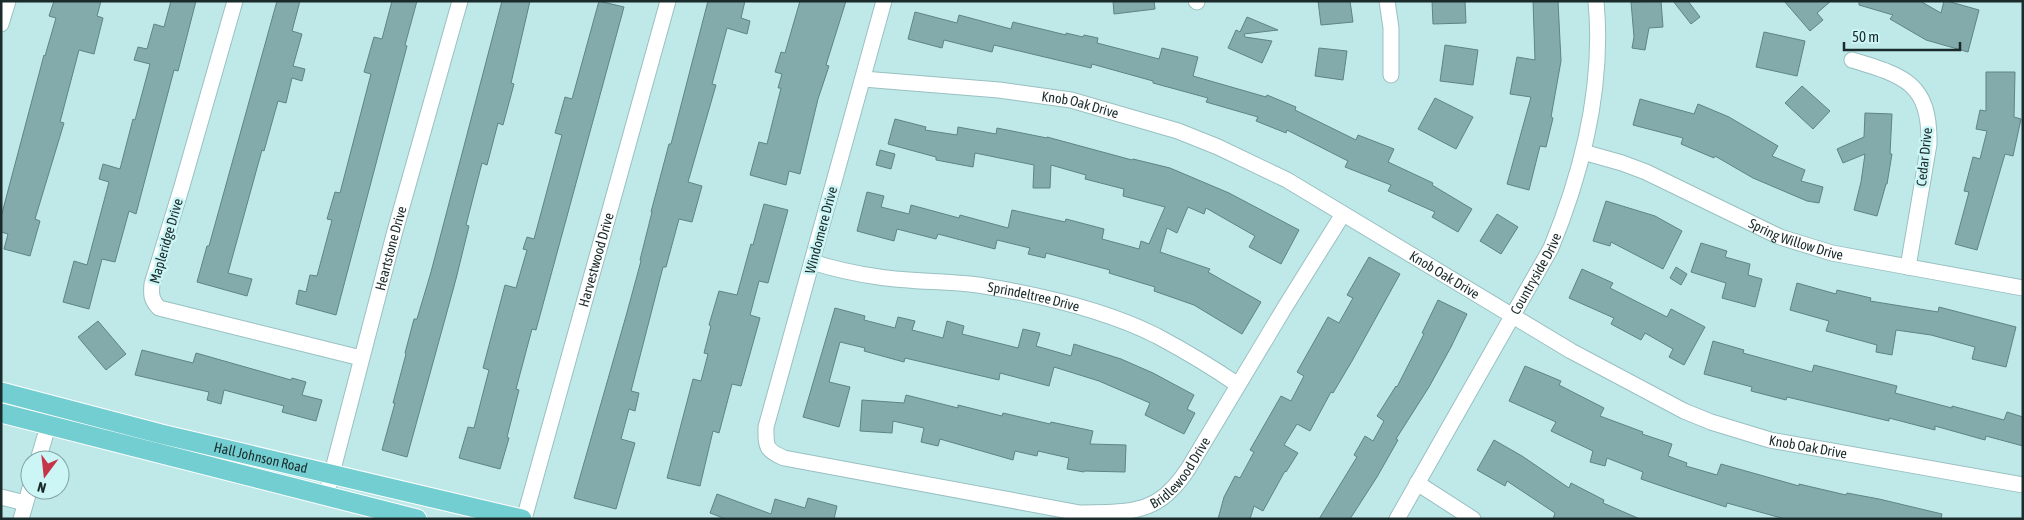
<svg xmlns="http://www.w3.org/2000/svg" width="2024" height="520" font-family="'Asap Condensed',sans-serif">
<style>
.building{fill:#84abac;stroke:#5e8485}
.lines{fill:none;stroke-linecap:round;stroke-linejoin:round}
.minor-casing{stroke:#99c0c2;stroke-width:17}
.major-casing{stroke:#fff;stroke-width:21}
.minor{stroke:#fff;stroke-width:15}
.major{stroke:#73ced1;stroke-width:19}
.labels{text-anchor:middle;stroke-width:5;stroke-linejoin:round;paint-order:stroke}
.street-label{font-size:14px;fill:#1b2b2b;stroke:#ccf5f6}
</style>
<rect width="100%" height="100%" fill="#bfe8e9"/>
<path class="building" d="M54,1H101L97,16L103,18L94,54L79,50L60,122L64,123L35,219L40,221L30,256L4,249L8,234L1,232V217L44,55L45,56L56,18L49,16Z
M171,1H196L178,71L174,70L136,214L129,211L115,262L102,259L89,309L63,302L74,261L87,265L109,182L99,179L103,164L120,169L133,119L135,120L150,64L134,60L138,47L147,49L154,24L164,27Z
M277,1H300L292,31L302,34L293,66L305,69L302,81L292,78L286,103L278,101L264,151L262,150L228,273L252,279L247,296L197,282L207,246H209Z
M392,1H417L405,45L407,46L336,315L296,304L299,290L306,292L310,275L317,276L332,220L327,219L335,192L340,193L371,74L364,72L374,37L382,39Z
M502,1H530L511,83L514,84L503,125L498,123L487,165L482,163L466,225L469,226L456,279L407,457L382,450L395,403H393L406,354L405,353L414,319H417L431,272Z
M599,1L624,7L536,330L532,329L516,389L519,390L507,437L509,438L500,469L459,458L468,427L474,428L489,370L483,368L505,285L516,288L527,250L523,249L527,237L534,239L562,135L555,133L565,97L572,99Z
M708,1H745L741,18L750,21L747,34L727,28L712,84L716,85L688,182L702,186L692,222L679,219L666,267H663L631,391L639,393L635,411L629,409L621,439L635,443L616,509L574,498L626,316L641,261L640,260L652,212H651L669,144H671Z
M800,1H846L826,65L829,66L818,99L800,174L789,171L786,185L750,175L759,142L767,144L781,88H778L782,74L775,72L781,52L785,53Z
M1113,1H1154L1155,9L1114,14Z
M1318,1H1350L1353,22L1321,25Z
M1432,1H1465L1466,23L1433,24Z
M1533,1H1558L1561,61L1551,117L1553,118L1546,147L1540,146L1529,190L1507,184L1531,97L1510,94L1517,57L1535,60Z
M1661,1L1663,27L1649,28L1645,50L1632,48L1634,37L1631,2Z
M1673,1H1688L1700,17L1691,24Z
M1784,1H1831L1817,13L1823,20L1810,31Z
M1859,1H1920L1941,13L1944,1H1947L1979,10L1968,52L1926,40L1890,19L1893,15L1859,5Z
M915,12L957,23L959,15L1011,29L1013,22L1066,35V33L1083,37L1084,35L1098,38L1097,43L1159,59L1162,48L1198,57L1193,76L1266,97L1267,95L1296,107L1295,110L1356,140L1358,135L1394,149L1388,162L1433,183L1432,185L1472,209L1458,232L1432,217L1435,212L1388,191L1391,185L1345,167L1348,161L1287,130L1286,133L1256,121L1258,117L1206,102L1208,98L1153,83V81L1092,64L1091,68L994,45L992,52L944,40L942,48L908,39Z
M1247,17L1278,30L1244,34L1245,37L1272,41L1262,63L1228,48L1236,30L1240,32Z
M1764,32L1805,41L1797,76L1756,67Z
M1445,45L1478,50L1473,85L1440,81Z
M1319,48L1347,51L1343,80L1315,76Z
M1986,72H2015L2014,117L2021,119L2013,156L2005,154L1977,250L1955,244L1969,192L1964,191L1973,157L1980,159L1987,131L1976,129L1980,110L1986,111Z
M1802,86L1830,111L1813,129L1785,103Z
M1435,98L1473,117L1456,149L1418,129Z
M1640,99L1694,114L1698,104L1729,117L1778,146L1772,156L1805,170L1801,181L1823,187L1819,203L1807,201L1753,178L1715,156L1714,158L1681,144L1683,138L1633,125Z
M1865,113L1892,114L1890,154H1892L1887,184H1886L1877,216L1854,210L1861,182L1865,154L1843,163L1837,149L1864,137Z
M895,119L926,127L925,130L957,135L958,127L996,134L997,128L1047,138V137L1132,160L1133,159L1170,168L1229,193L1299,230L1281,264L1249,247L1255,236L1206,208L1204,214L1188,207L1177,233L1167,228L1160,252L1210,269L1208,272L1261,302L1242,334L1194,305L1154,291L1155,287L1109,273L1110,270L1046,253L1045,258L1028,254L1030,248L997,240L995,249L938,234L936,239L897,229L894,241L857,231L867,192L884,196L881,207L909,214L911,205L959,218L960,215L1008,228L1012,210L1065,222L1066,219L1104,229L1102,239L1139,249L1141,241L1149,244L1165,207L1123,196L1124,189L1085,179L1086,175L1051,165L1050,188H1033L1034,165L975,153L973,167L936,160V157L888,144Z
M880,150L895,154L891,169L876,165Z
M1606,201L1655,216L1682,231L1663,269L1611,242L1610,246L1593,241Z
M764,204L788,210L768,283L759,281L750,315L760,318L741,386L732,384L719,433L713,431L700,486L667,478L693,379L701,381L708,354L704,353L711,326L709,325L719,291L737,295L751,244L753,245Z
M1497,214L1518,227L1501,254L1480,241Z
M1701,243L1727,251L1725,257L1750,264L1748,275L1762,279L1755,307L1722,298L1726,283L1691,272Z
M1369,257L1400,274L1352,361L1333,393L1331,392L1310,431L1297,424L1284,445L1298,453L1286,472L1285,471L1263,511L1254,506L1250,519H1218L1224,497L1235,476L1240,478L1254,452L1250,450L1281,396L1291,401L1304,376L1297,372L1328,317L1339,323L1353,298L1347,295Z
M1676,267L1687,274L1681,285L1670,278Z
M1582,269L1613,283L1610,288L1667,317L1671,309L1705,327L1684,365L1669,357L1673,349L1645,333L1641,340L1611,324L1614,318L1569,298Z
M1797,283L1836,294L1837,290L1871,298L1870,301L1938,312L1939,307L2016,327L2006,367L1972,359L1975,347L1931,335L1896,330L1892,355L1876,352L1877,345L1826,331L1829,321L1790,310Z
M1438,300L1467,314L1451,347L1429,387L1396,439L1398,440L1377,477L1350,519H1319L1357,457L1354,455L1365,436L1373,441L1384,421L1377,416L1396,386L1397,387L1424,334L1422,333Z
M835,308L865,316L864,320L895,328L898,317L915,321L912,330L943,338L947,321L964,326L962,334L1018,348L1023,329L1040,333L1036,346L1071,356L1074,344L1121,359L1153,373L1194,395L1187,409L1195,413L1184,434L1145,415L1150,403L1099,381L1054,367L1049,386L1000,373L999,380L905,358L904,362L864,351L865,348L840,342L829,382L850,387L839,427L803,417Z
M98,321L126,354L106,370L78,337Z
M1713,341L1744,350L1743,353L1812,372L1814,365L1897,386L1895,393L1952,408V406L2004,420L2007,412L2023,417V446L1986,436L1985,440L1935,426V430L1889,418V421L1787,397L1786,400L1751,391L1752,387L1704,374Z
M142,350L193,363L196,353L291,380L292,378L306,382L302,395L322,400L316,421L282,412L284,406L224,390L221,404L207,400L209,392L135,375Z
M1525,366L1561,381L1559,385L1604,408L1600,416L1643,432L1642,434L1672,444L1668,456L1687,463L1686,466L1717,475L1721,464L1799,486V484L1846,495L1847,493L1879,499L1942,514L1941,519H1785L1727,503L1726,507L1676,491L1641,479L1643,472L1607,458L1605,466L1590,462L1593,451L1551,431L1556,422L1509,401Z
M906,395L958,408V405L1002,416L1003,413L1050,424L1051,422L1093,431L1090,444L1126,445L1125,472L1084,471V472L1067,469L1069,458L1038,451L1037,456L1015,451L1013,460L940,439L938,446L921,442L924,428L893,421L892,433L860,431L862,400L904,403Z
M1494,440L1522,456L1569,488L1571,483L1604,500L1603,503L1640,519H1553L1555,513L1507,481L1505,486L1477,470Z
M717,494L771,514L775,499L805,508L808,498L837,506L834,519H726L710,513Z"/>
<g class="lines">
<g class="minor-casing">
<g id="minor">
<path d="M235,1L182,186L152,284C151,294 151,300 159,308L361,358"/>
<path id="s1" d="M884,1L766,427C766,446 765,450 784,458L1080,513C1112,512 1147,516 1171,490C1178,484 1183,476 1188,469L1285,307L1343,214"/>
<path d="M1196,1L1197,2"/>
<path d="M1387,1L1391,28V75"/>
<path d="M1,24L8,1"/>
<path d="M1852,60C1905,76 1930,83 1929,144L1908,267"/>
<path id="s2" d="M863,79L999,90L1071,100L1178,131L1218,147L1287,180L1571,351L1684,411L1711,422L1770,440L2023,485"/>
<path id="s3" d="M1583,152L1622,163L1646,172L1780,237L1832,253L2023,288"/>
<path id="s4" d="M812,262C834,269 857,274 879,277C912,282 945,281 978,285C1035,294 1105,310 1157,336C1185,351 1212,367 1238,385"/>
<path d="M38,460L54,406"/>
<path d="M1417,483L1473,519"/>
<path id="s5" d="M326,496L395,231L460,1"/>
<path d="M1,497L25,503"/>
<path d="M21,519L30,488"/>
<path id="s6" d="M524,519L668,1"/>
<path id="s7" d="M1397,519L1551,248C1583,170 1604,86 1596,1"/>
</g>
</g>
<g class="major-casing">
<g id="major">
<path id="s8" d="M1,392L161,434L522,519"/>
<path d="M1,413L417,519"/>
</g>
</g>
<use href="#minor" class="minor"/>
<use href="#major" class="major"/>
</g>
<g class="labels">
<g class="street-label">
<text dy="5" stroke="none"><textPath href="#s2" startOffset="219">Knob Oak Drive</textPath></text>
<text transform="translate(1924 157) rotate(-84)" y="5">Cedar Drive</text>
<text transform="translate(821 230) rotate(-75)" y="5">Windomere Drive</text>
<text dy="5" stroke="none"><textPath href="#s3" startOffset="231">Spring Willow Drive</textPath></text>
<text transform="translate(166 241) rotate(-74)" y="5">Mapleridge Drive</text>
<text dy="5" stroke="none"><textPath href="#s5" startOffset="256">Heartstone Drive</textPath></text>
<text dy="5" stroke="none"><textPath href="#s6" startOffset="269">Harvestwood Drive</textPath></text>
<text dy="5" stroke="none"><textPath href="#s7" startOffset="282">Countryside Drive</textPath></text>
<text dy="5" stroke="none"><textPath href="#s2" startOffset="624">Knob Oak Drive</textPath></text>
<text dy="5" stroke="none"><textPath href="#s4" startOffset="225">Sprindeltree Drive</textPath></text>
<text dy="5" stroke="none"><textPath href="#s2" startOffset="1029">Knob Oak Drive</textPath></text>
<text dy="5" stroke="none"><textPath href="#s8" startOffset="268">Hall Johnson Road</textPath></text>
<text dy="5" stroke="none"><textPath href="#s1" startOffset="899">Bridlewood Drive</textPath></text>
</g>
</g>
<rect width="2024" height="520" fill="none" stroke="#1b2b2b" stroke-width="5"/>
<g transform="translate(45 475) rotate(195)"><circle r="24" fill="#ccf5f6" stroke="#85a4a5"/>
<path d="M0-4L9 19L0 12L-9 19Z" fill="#c53547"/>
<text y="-8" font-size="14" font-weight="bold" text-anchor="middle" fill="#1b2b2b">N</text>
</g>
<path d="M1844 42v8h116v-8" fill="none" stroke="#1b2b2b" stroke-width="2.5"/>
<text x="1852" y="42" font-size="15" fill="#1b2b2b" stroke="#ccf5f6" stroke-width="4" paint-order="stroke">50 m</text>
</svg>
